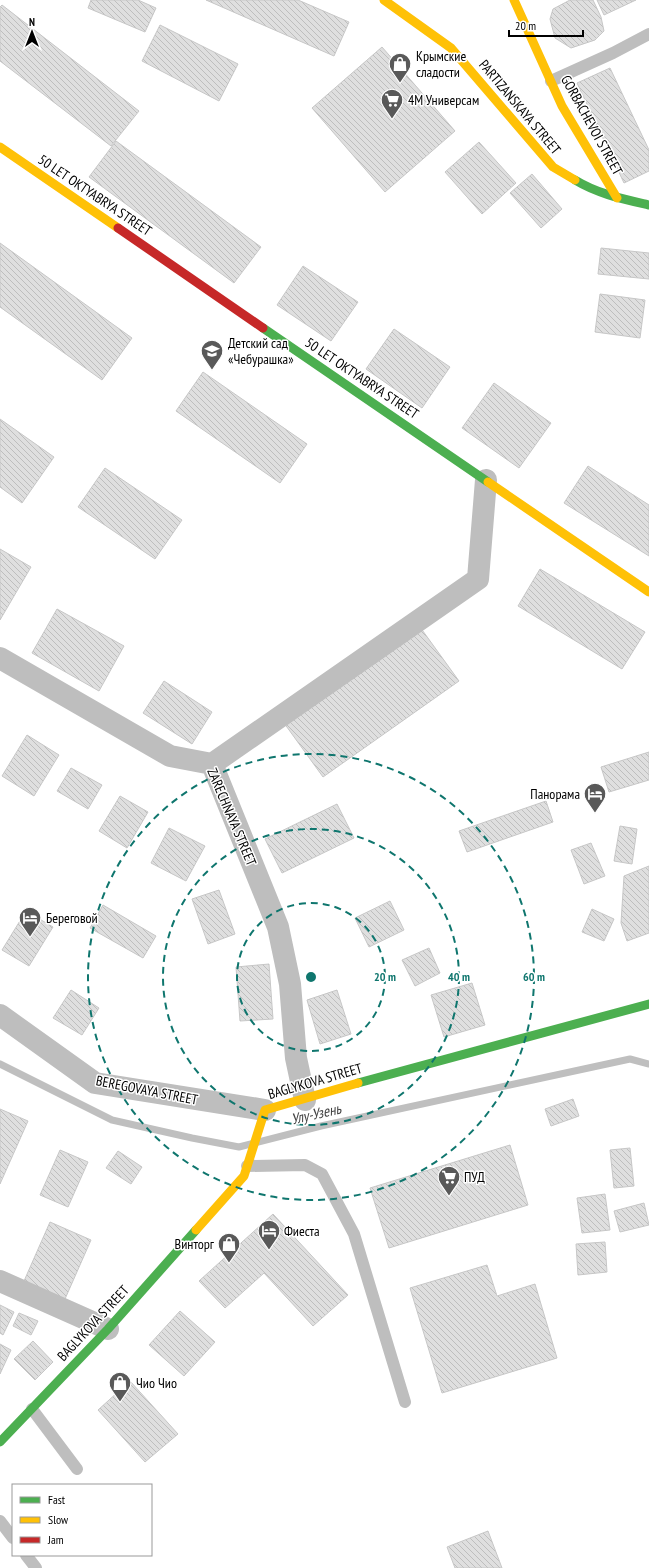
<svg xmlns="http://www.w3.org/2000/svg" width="649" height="1568" font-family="'PT Sans Narrow',sans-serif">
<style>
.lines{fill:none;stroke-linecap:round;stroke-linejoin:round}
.stream{stroke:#bfbfbf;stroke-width:7}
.building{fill:url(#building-back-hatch);stroke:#c7c7c7}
.lane{stroke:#bebebe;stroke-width:12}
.street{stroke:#bebebe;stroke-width:22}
.fast{stroke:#4caf50;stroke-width:9}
.slow{stroke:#ffc107;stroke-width:9}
.jam{stroke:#c62828;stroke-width:9}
.ring{fill:none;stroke:#0f766e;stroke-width:2;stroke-dasharray:7 5}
.labels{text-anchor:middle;stroke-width:3;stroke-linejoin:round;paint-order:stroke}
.poi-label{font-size:14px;fill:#000;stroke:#fff;text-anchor:start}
.street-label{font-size:14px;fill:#000;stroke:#fff}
.water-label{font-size:15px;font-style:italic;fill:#444;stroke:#fff}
.centre{fill:#0f766e;stroke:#fff;stroke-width:2}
.ring-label{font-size:12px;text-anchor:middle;font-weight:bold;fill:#0f766e;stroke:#fff;stroke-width:3;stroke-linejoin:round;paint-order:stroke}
</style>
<defs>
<pattern id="building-back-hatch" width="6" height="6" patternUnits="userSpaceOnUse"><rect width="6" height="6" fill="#dfdfdf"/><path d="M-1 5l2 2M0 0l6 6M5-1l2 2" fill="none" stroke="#bebebe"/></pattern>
</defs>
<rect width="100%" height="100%" fill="#fff"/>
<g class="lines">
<path class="stream" d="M0,1064L112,1120L192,1138L239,1147L321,1126L630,1059L649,1064"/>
</g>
<path class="building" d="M91,0H138L156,8L145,32L88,8Z
M206,0H298L349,22L334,56Z
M570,0H593L601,17L604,31L595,40L571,48L555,38L550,19L553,9Z
M597,0H636L604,15Z
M2,5L139,111L111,146L0,61V7Z
M160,25L238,64L219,101L142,61Z
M382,47L455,131L385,192L312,108Z
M610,68L649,150V171L624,183L577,83Z
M116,141L261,247L234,283L89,177Z
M479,142L516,183L482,214L445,172Z
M532,174L562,209L541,228L510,193Z
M0,243L132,338L102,380L0,307Z
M601,248L649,253V279L598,274Z
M303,266L358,302L331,341L277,305Z
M600,294L645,300L640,338L595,332Z
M394,329L450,367L422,408L366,369Z
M203,372L307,444L280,483L176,411Z
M494,383L551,423L519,468L462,428Z
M0,419L54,457L22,503L0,487Z
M588,466L649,505V556L564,503Z
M105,468L182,520L155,559L78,507Z
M0,549L31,567L0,620Z
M540,569L645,632L622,669L518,606Z
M57,609L124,646L99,691L32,653Z
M420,627L459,681L323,777L284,723Z
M164,681L212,712L192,744L143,713Z
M27,735L59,755L34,796L2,776Z
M649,752V780L609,792L601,767Z
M71,768L102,785L88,809L57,791Z
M120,796L148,812L127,848L99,831Z
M546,801L553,822L467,852L459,831Z
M337,804L354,838L282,873L265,839Z
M620,826L637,829L632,864L614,861Z
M169,828L205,846L186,881L151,863Z
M591,843L605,876L584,884L571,850Z
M649,866V933L627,941L621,923L624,876Z
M219,890L235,934L208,944L192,899Z
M390,901L404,930L369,947L355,918Z
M103,905L156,936L143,958L90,928Z
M592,909L614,919L604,941L582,932Z
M26,911L53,927L29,966L2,950Z
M429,948L440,973L415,986L402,960Z
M269,964L273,1019L240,1021L236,967Z
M472,983L485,1025L444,1037L431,995Z
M71,990L99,1008L82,1035L53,1018Z
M337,990L351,1034L320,1044L307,1000Z
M573,1099L579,1116L551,1126L545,1109Z
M0,1109L28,1121L0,1184Z
M510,1145L528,1205L389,1248L370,1188Z
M630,1148L634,1186L614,1188L610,1150Z
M60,1150L88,1162L68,1207L40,1195Z
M118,1151L142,1167L131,1184L106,1168Z
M605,1194L610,1230L582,1233L577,1198Z
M644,1203L649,1225L620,1232L614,1211Z
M273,1214L348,1295L313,1326L264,1273L225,1308L199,1281Z
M50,1222L91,1240L65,1299L24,1281Z
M605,1242L607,1272L578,1275L576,1244Z
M487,1265L497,1296L535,1284L557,1358L442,1393L410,1288Z
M0,1305L14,1312L3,1335L0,1333Z
M180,1311L215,1342L184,1376L149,1345Z
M19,1313L38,1321L31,1335L13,1326Z
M33,1341L53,1362L35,1380L14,1359Z
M0,1344L11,1350L0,1374Z
M130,1381L178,1434L145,1462L98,1410Z
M488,1531L502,1568H455L447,1547Z"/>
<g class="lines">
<path class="lane" d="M551,81L613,53L649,34
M247,1166L305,1165L322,1174L354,1234L405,1402
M32,1409L77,1469
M0,1521L13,1538
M26,1555L36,1568"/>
<path class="street" d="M0,658L170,756L212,764
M212,764L478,579L486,480
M212,764L278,927L290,984L296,1058L305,1100
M0,1015L95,1083L265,1110
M0,1281L108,1329"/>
<path class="fast" d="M575,180C598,194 623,199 649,205
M263,328L488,482
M358,1083L649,1004
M0,1442L108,1329L196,1230"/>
<path class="slow" d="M384,0L451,48L553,167L575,180
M514,0L562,106L617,198
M0,147L118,228
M488,482L649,592
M196,1230L244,1176L265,1110L358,1083"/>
<path class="jam" d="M118,228L263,328"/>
</g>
<g class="ring">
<circle cx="311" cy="977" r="74"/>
<circle cx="311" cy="977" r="148"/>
<circle cx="311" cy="977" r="223"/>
</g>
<defs>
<g id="shop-pin" transform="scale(1.15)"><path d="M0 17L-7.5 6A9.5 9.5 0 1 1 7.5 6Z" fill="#595959" stroke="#fff"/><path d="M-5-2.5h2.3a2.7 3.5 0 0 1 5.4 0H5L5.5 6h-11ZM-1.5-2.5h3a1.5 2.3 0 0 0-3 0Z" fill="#fff"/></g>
<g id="supermarket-pin" transform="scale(1.15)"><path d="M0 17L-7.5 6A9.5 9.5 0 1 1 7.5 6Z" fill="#595959" stroke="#fff"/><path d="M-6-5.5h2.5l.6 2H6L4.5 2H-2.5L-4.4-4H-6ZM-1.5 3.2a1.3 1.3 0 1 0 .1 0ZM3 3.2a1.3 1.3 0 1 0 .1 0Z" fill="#fff"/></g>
<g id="school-pin" transform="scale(1.15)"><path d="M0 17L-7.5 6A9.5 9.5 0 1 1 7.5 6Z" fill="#595959" stroke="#fff"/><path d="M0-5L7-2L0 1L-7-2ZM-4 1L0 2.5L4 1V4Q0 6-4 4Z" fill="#fff"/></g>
<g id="hotel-pin" transform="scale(1.15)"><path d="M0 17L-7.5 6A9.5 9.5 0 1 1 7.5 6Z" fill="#595959" stroke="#fff"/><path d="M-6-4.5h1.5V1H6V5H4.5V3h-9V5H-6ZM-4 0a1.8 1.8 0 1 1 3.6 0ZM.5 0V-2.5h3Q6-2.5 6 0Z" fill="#fff"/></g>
</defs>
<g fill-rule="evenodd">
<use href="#shop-pin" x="400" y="64"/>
<use href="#supermarket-pin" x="392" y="100"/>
<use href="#school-pin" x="212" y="351"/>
<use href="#hotel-pin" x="595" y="794"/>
<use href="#hotel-pin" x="30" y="918"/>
<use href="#supermarket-pin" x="449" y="1177"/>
<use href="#hotel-pin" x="269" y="1231"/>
<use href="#shop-pin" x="229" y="1244"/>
<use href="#shop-pin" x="120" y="1383"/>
</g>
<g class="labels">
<g class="poi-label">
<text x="416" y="61">Крымские<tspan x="416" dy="16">сладости</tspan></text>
<text x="408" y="105">4М Универсам</text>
<text x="228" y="348">Детский сад<tspan x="228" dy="16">«Чебурашка»</tspan></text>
<text x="580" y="799" text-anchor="end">Панорама</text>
<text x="46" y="923">Береговой</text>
<text x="464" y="1182">ПУД</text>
<text x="284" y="1236">Фиеста</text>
<text x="214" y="1249" text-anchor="end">Винторг</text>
<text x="136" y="1388">Чио Чио</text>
</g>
<g class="street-label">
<text transform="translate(520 107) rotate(50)" y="5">PARTIZANSKAYA STREET</text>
<text transform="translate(592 125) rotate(61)" y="5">GORBACHEVOI STREET</text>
<text transform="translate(95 195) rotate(34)" y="5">50 LET OKTYABRYA STREET</text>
<text transform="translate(362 378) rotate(34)" y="5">50 LET OKTYABRYA STREET</text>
<text transform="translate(232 817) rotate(67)" y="5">ZARECHNAYA STREET</text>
<text transform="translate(315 1081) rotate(-16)" y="5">BAGLYKOVA STREET</text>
<text transform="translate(147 1090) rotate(11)" y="5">BEREGOVAYA STREET</text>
<text transform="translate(93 1323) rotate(-47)" y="5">BAGLYKOVA STREET</text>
</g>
<g class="water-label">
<text transform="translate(316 1114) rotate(-13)" y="5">Улу-Узень</text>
</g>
</g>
<circle cx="311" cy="977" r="6" class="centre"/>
<g class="ring-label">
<text x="385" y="981">20 m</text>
<text x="459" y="981">40 m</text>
<text x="534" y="981">60 m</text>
</g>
<rect x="12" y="1484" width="140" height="72" fill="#ffffff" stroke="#999999"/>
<rect x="20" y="1497" width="20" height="6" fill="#4caf50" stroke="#999999"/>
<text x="48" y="1504" font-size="12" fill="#000000">Fast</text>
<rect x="20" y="1517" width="20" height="6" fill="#ffc107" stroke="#999999"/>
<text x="48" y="1524" font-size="12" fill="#000000">Slow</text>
<rect x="20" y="1537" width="20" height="6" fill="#c62828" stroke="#999999"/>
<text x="48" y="1544" font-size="12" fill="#000000">Jam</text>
<g transform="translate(32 32)" stroke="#ffffff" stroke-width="3" paint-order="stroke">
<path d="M0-3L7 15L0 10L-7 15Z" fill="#000000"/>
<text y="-6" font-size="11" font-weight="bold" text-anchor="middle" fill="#000000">N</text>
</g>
<path d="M509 30v6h74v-6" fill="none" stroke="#000000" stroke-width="2"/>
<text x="515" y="30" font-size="12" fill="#000000" stroke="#ffffff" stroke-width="3" paint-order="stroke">20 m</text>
</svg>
